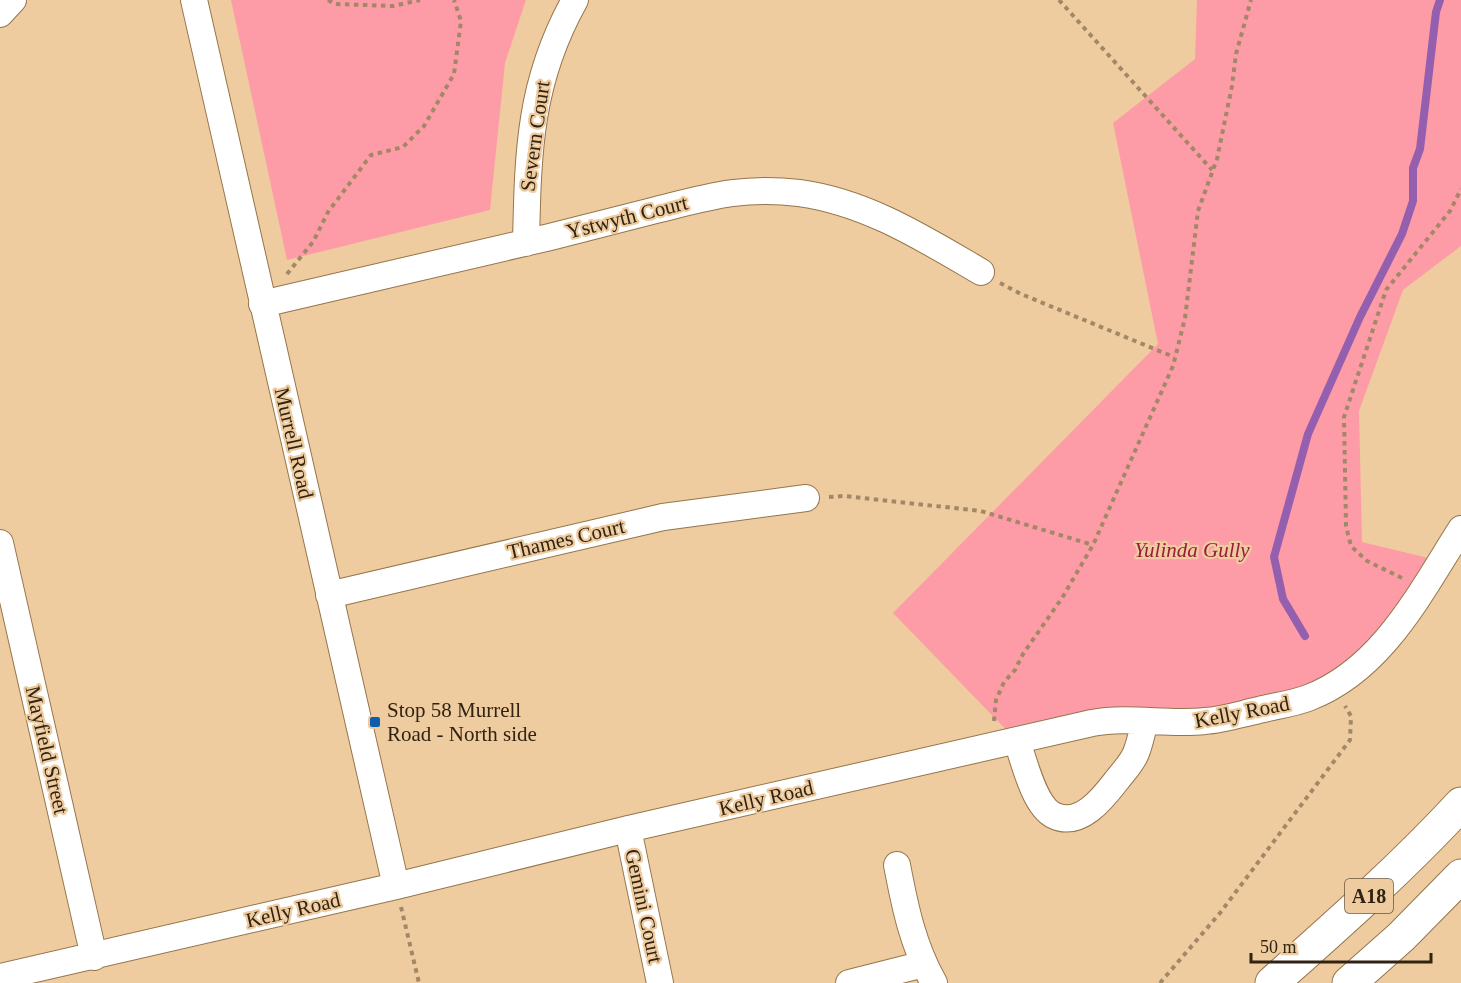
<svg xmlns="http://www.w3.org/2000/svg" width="1461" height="983" font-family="'Times New Roman',serif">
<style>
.green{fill:#fd9ca6}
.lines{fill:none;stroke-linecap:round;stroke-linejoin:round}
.stream{stroke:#945fae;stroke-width:8}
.street-casing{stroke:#95754b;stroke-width:28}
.primary-casing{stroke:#95754b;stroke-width:35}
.path{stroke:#a28866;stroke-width:4;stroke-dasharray:4.5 4.5;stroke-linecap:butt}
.street{stroke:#fff;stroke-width:26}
.primary{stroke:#fff;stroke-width:33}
.poi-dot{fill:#0d5ead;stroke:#efcca0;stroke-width:2}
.labels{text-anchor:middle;stroke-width:4.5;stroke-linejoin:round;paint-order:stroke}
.shield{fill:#efcca0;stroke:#69563c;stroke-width:1.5}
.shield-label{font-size:20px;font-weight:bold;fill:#302311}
.street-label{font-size:21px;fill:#302311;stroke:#efcca0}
.park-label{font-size:21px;font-style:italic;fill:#9b1d3b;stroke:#efcca0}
.poi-label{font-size:21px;fill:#302311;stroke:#efcca0;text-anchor:start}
</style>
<rect width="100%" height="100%" fill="#efcca0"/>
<path class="green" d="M231,0H526L505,63L490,210L287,260Z
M1197,0H1461V246L1403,290L1359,411L1362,542L1441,561L1383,646L1306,699L1017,741L893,613L1158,344L1113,123L1195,59Z"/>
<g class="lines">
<path class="stream" d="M1305,636L1283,599L1274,557L1308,434L1360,317L1402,234L1413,201V168L1420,149L1436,12L1440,0"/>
<g class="street-casing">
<path id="street" d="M194,0L396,886
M0,14L13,0
M526,243C528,152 529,82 575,0
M262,304C358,282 454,260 550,237C585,228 620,219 656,210C708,197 744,186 799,193C866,202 923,238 981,272
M0,543L94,957
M329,595L663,517L806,498
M1017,741C1024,761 1034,805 1053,815C1080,829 1104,797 1117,780C1124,771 1132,763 1136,753C1140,743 1142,732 1145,721
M628,829L660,983
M897,865C905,907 913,946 934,983
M0,977L396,886L628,829L1092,723C1129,716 1167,725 1205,721C1223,720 1241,714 1259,710C1275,706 1292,704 1308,698C1382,670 1420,593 1461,529
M849,983L924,964"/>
</g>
<g class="primary-casing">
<path id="primary" d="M1272,983C1337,925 1402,868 1461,804
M1349,983L1401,937L1461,876"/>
</g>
<path class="path" d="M328,0L335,4L393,6L420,0
M1059,0L1212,170
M287,274L313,242L328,212L371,155L403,147L424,126L454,74L461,21L454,0
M1000,283L1021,294L1174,357
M829,497L844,496L981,511L1093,545
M1402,578L1367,561L1351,546L1346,526L1344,417L1386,290L1450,211L1461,189
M994,721L996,700L1004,682L1015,670L1023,654L1062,598L1093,545L1173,366L1185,318L1198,211L1217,159L1232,86L1236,54L1251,0
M401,907L419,983
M1160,983L1220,913L1350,740L1351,716L1345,706"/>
<use href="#street" class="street"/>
<use href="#primary" class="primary"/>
</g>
<rect class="poi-dot" x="369" y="716" width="12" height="12" rx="3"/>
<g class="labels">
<rect class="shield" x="1345" y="879" width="48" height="34" rx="4.5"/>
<g class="shield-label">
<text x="1369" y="903">A18</text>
</g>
<g class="street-label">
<text transform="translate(535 136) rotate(-82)" y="7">Severn Court</text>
<text transform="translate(627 217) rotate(-14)" y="7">Ystwyth Court</text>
<text transform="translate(294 443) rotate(77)" y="7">Murrell Road</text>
<text transform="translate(566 539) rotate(-13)" y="7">Thames Court</text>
<text transform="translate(1242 712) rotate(-11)" y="7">Kelly Road</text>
<text transform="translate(47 750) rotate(77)" y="7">Mayfield Street</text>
<text transform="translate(766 798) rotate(-13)" y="7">Kelly Road</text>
<text transform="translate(644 906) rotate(78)" y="7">Gemini Court</text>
<text transform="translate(293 910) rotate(-13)" y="7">Kelly Road</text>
</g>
<g class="park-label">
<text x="1192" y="557">Yulinda Gully</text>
</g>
<g class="poi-label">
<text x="387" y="717">Stop 58 Murrell<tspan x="387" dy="24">Road - North side</tspan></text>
</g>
</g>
<path d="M1251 953v9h180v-9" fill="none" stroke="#302311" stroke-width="3"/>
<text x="1260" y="953" font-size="18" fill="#302311" stroke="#efcca0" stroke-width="4.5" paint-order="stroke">50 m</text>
</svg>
